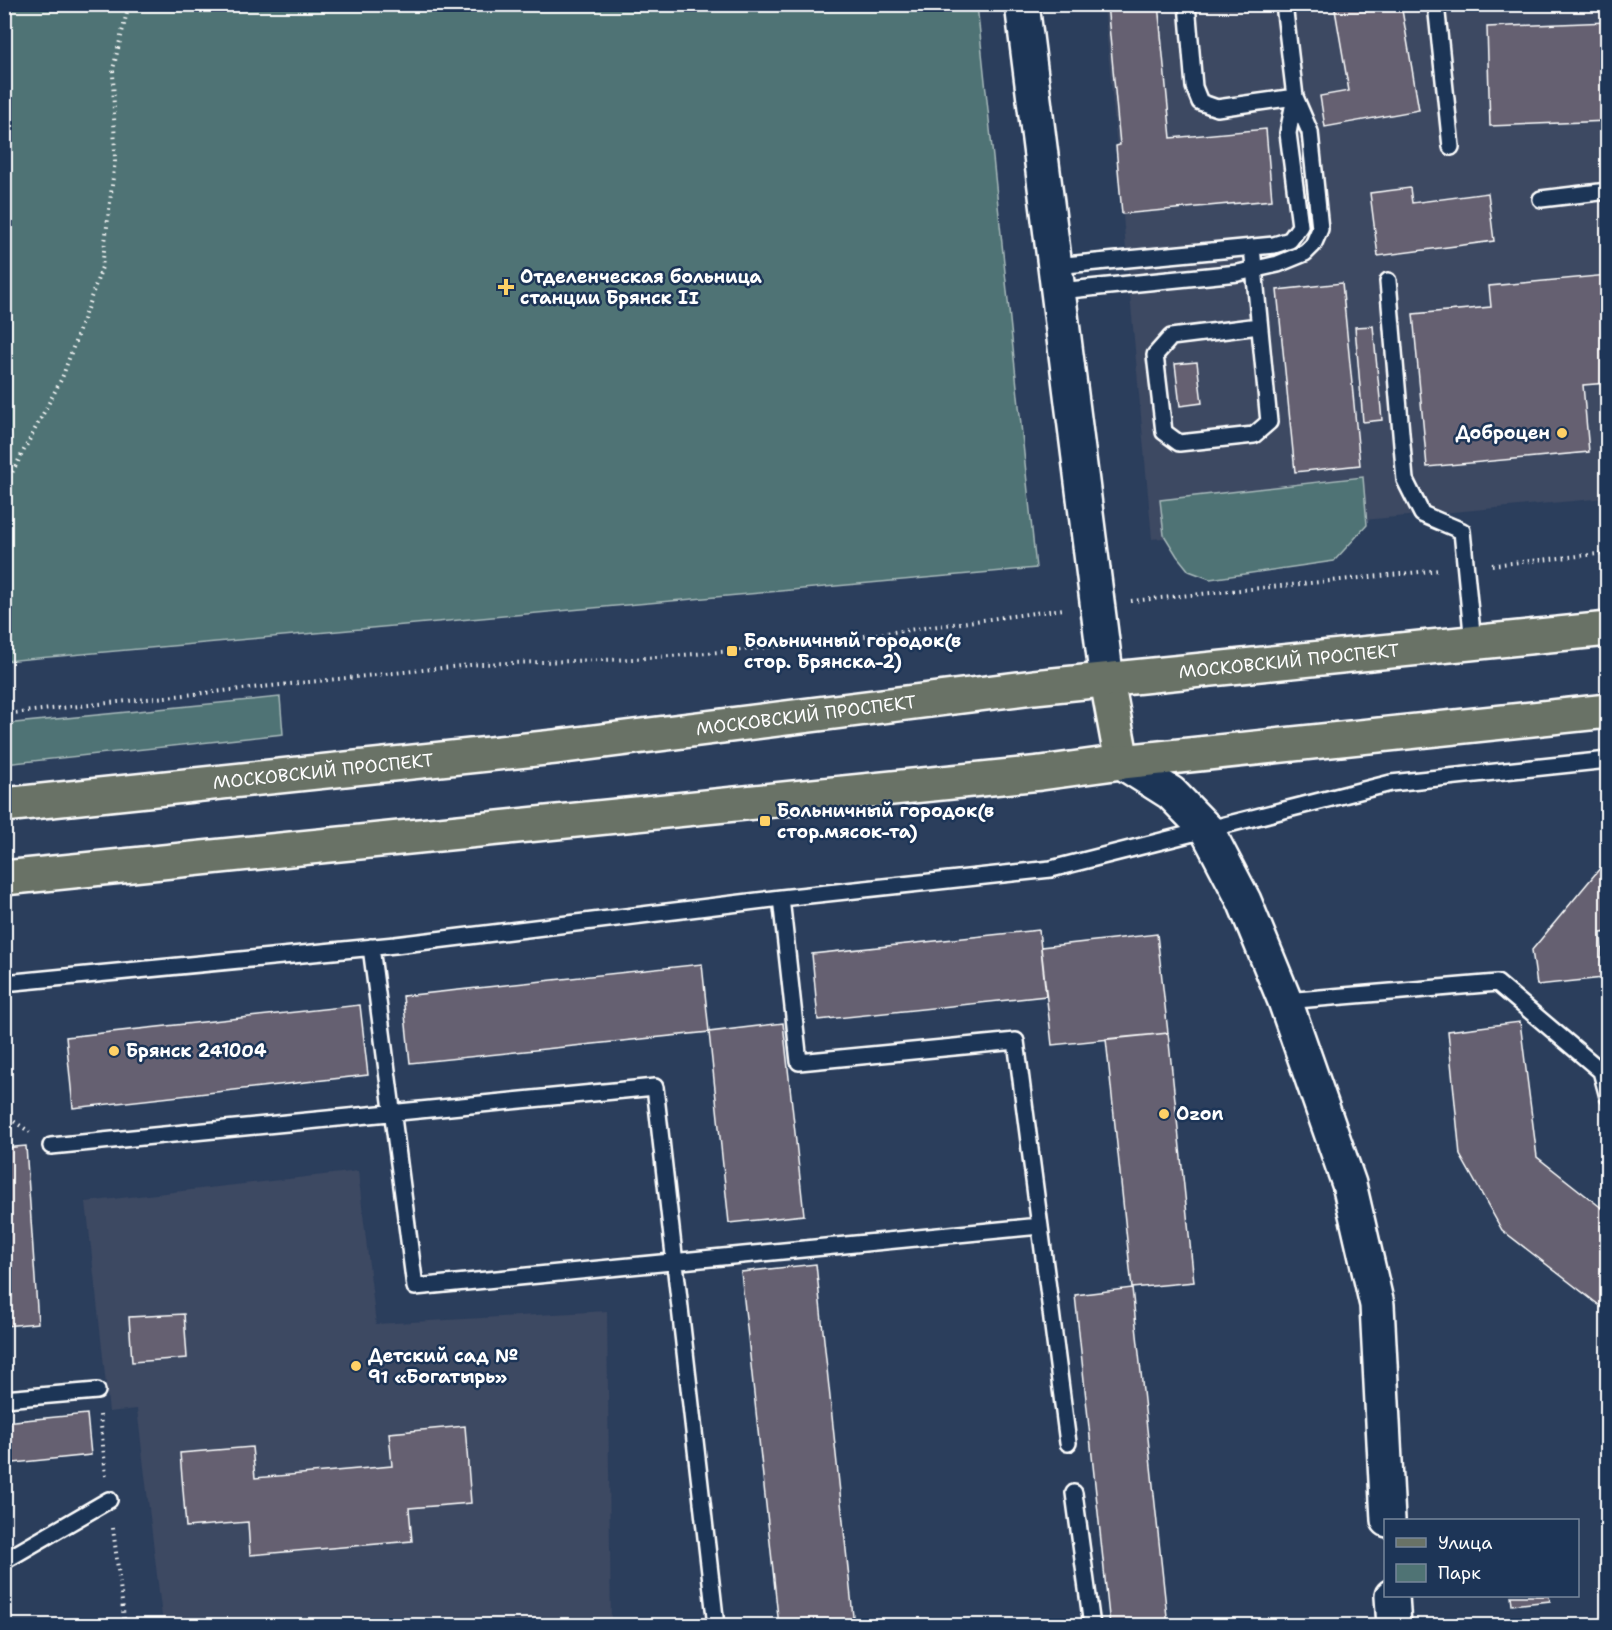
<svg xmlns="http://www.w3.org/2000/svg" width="1612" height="1630" font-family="'Shantell Sans',sans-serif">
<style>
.built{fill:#3c4862}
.green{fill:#4f7374;stroke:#a7b9ba;stroke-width:1.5}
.building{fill:#656171;stroke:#fff;stroke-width:1.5}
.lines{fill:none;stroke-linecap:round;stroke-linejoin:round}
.service-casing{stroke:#fff;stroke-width:20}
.tertiary-casing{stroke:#fff;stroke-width:38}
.primary-casing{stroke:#fff;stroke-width:38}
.path{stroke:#fff;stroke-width:4;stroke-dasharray:1.5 4.5;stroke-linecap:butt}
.service{stroke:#1d3557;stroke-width:15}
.tertiary{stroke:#1d3557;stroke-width:33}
.primary{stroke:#697266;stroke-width:33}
.poi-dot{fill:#ffd166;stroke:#1d3557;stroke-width:2}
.labels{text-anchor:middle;stroke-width:5;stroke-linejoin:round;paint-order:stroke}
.poi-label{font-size:18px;font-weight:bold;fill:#fff;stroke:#1d3557;text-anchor:start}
.street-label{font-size:18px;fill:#fff;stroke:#1d3557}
</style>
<rect width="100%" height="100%" fill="#2b3e5c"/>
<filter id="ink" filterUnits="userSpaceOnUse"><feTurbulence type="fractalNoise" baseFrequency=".0167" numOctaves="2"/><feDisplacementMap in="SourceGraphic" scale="12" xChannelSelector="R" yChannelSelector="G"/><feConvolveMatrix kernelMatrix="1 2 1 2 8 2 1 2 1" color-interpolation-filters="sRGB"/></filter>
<g filter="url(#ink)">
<path class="built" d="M1104,5H1607V498L1152,539Z
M358,1171L376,1324L607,1311L611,1625H163L137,1409L109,1412L86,1202Z"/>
<path class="green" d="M5,4L977,5L1036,568L5,661Z
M1363,477L1367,525L1334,561L1210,579L1189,571L1177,556L1164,535L1160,500Z
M280,697L283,734L5,764V724Z"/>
<path class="building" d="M1107,4H1158L1171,138L1266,129L1272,200L1122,214L1116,146L1120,145Z
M1334,4H1401L1419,110L1325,127L1320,96L1349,91Z
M1608,22V121L1490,126L1487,27Z
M1410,188L1412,203L1488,193L1494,241L1378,256L1370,193Z
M1608,275V383L1583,385L1589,452L1427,467L1413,314L1491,307L1489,286Z
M1342,283L1360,465L1295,472L1277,290Z
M1373,326L1382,420L1363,422L1355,327Z
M1197,362L1202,403L1180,406L1175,364Z
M1606,861H1608V932L1601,933L1603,978L1537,985L1532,950Z
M1039,930L1046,996L818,1020L812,954Z
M1157,934L1168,1033L1052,1045L1041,947Z
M702,964L709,1032L410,1063L403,996Z
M360,1005L368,1075L73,1108L66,1037Z
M1520,1022L1537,1157L1608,1213V1312L1502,1230L1460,1155L1448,1031Z
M783,1023L804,1215L729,1223L709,1032Z
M1168,1033L1194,1282L1132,1288L1106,1039Z
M26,1146L38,1323L4,1326V1148Z
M816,1264L854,1626H779L741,1272Z
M1132,1288L1168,1626H1110L1075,1295Z
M184,1314L187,1358L132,1362L129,1317Z
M87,1414L91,1455L4,1464V1422Z
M465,1426L471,1503L409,1508L412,1541L250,1555L248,1522L186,1527L180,1453L252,1447L255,1478L392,1466L389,1433Z
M1511,1596H1549L1550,1601L1512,1605Z"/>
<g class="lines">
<g class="service-casing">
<path id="service" d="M1187,4L1194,87L1200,102L1217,108L1295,97
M1436,4L1451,147
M1541,199L1608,191
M1252,247L1269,422L1254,435L1179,443L1164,432L1155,355L1171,337L1259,326
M1055,266L1274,245L1290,240L1300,226L1288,133L1295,97
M1388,281L1405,480L1422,514L1462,531L1473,643
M1059,291L1238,273L1278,264L1305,253L1313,245L1320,229L1310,132L1295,97L1284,4
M781,898L799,1062L1016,1041L1068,1443
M371,947L415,1287L1040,1226
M4,983L395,945L781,898L1051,869L1391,783L1608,760
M1285,1001L1497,983L1601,1071H1608
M1601,1071L1608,1097
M51,1146L655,1087L716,1626
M4,1399L97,1391
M1074,1493L1092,1626
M4,1561L109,1500"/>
</g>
<g class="tertiary-casing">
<path id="tertiary" d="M1022,4L1107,681
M1122,762L1171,793L1207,830L1244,901L1285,1001L1349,1184L1377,1305L1388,1520
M1392,1596L1394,1626"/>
</g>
<g class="primary-casing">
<g id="primary">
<path d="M1107,681L1122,762"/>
<path id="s1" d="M4,805L555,747L1034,687L1608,629"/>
<path d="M4,878L1041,773L1122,762L1608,711"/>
</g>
</g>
<path class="path" d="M4,488L62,378L102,267L115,161L113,69L129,4
M1492,565L1608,553
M1131,601L1440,570
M4,714L480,664L633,659L732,651L842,639L1064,609
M4,1115L30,1132
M100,1415L106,1476
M113,1528L125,1626"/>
<use href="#service" class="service"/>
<use href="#tertiary" class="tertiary"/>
<use href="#primary" class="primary"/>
</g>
</g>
<g class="poi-dot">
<path d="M503 278h6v6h6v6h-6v6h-6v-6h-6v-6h6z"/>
<circle cx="1562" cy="433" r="6"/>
<rect x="726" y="645" width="12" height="12" rx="3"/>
<rect x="759" y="815" width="12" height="12" rx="3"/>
<circle cx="114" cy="1051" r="6"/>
<circle cx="1164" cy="1114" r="6"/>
<circle cx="356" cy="1366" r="6"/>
</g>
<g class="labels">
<g class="poi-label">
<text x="520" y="283">Отделенческая больница<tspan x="520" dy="21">станции Брянск II</tspan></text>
<text x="1550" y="439" text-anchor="end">Доброцен</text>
<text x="744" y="647">Больничный городок(в<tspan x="744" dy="21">стор. Брянска-2)</tspan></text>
<text x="777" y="817">Больничный городок(в<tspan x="777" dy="21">стор.мясок-та)</tspan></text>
<text x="126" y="1057">Брянск 241004</text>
<text x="1176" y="1120">Ozon</text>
<text x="368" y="1362">Детский сад №<tspan x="368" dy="21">91 «Богатырь»</tspan></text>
</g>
<g class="street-label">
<text dy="6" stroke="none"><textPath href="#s1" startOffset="1293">МОСКОВСКИЙ ПРОСПЕКТ</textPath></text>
<text dy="6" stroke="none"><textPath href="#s1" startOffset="807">МОСКОВСКИЙ ПРОСПЕКТ</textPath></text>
<text dy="6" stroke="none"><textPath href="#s1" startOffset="321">МОСКОВСКИЙ ПРОСПЕКТ</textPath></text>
</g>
</g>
<rect width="1612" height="1630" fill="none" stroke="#1d3557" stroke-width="24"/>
<rect x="12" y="12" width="1588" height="1606" fill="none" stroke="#fff" stroke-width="2" filter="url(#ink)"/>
<rect x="1384" y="1519" width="195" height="78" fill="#1d3557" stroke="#77869a" stroke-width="1.5"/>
<rect x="1396" y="1538" width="30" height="9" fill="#697266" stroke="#77869a" stroke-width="1.5"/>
<text x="1438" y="1549" font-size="18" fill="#ffffff">Улица</text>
<rect x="1396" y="1564" width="30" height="18" fill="#4f7374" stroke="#77869a" stroke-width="1.5"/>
<text x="1438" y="1579" font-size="18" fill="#ffffff">Парк</text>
</svg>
